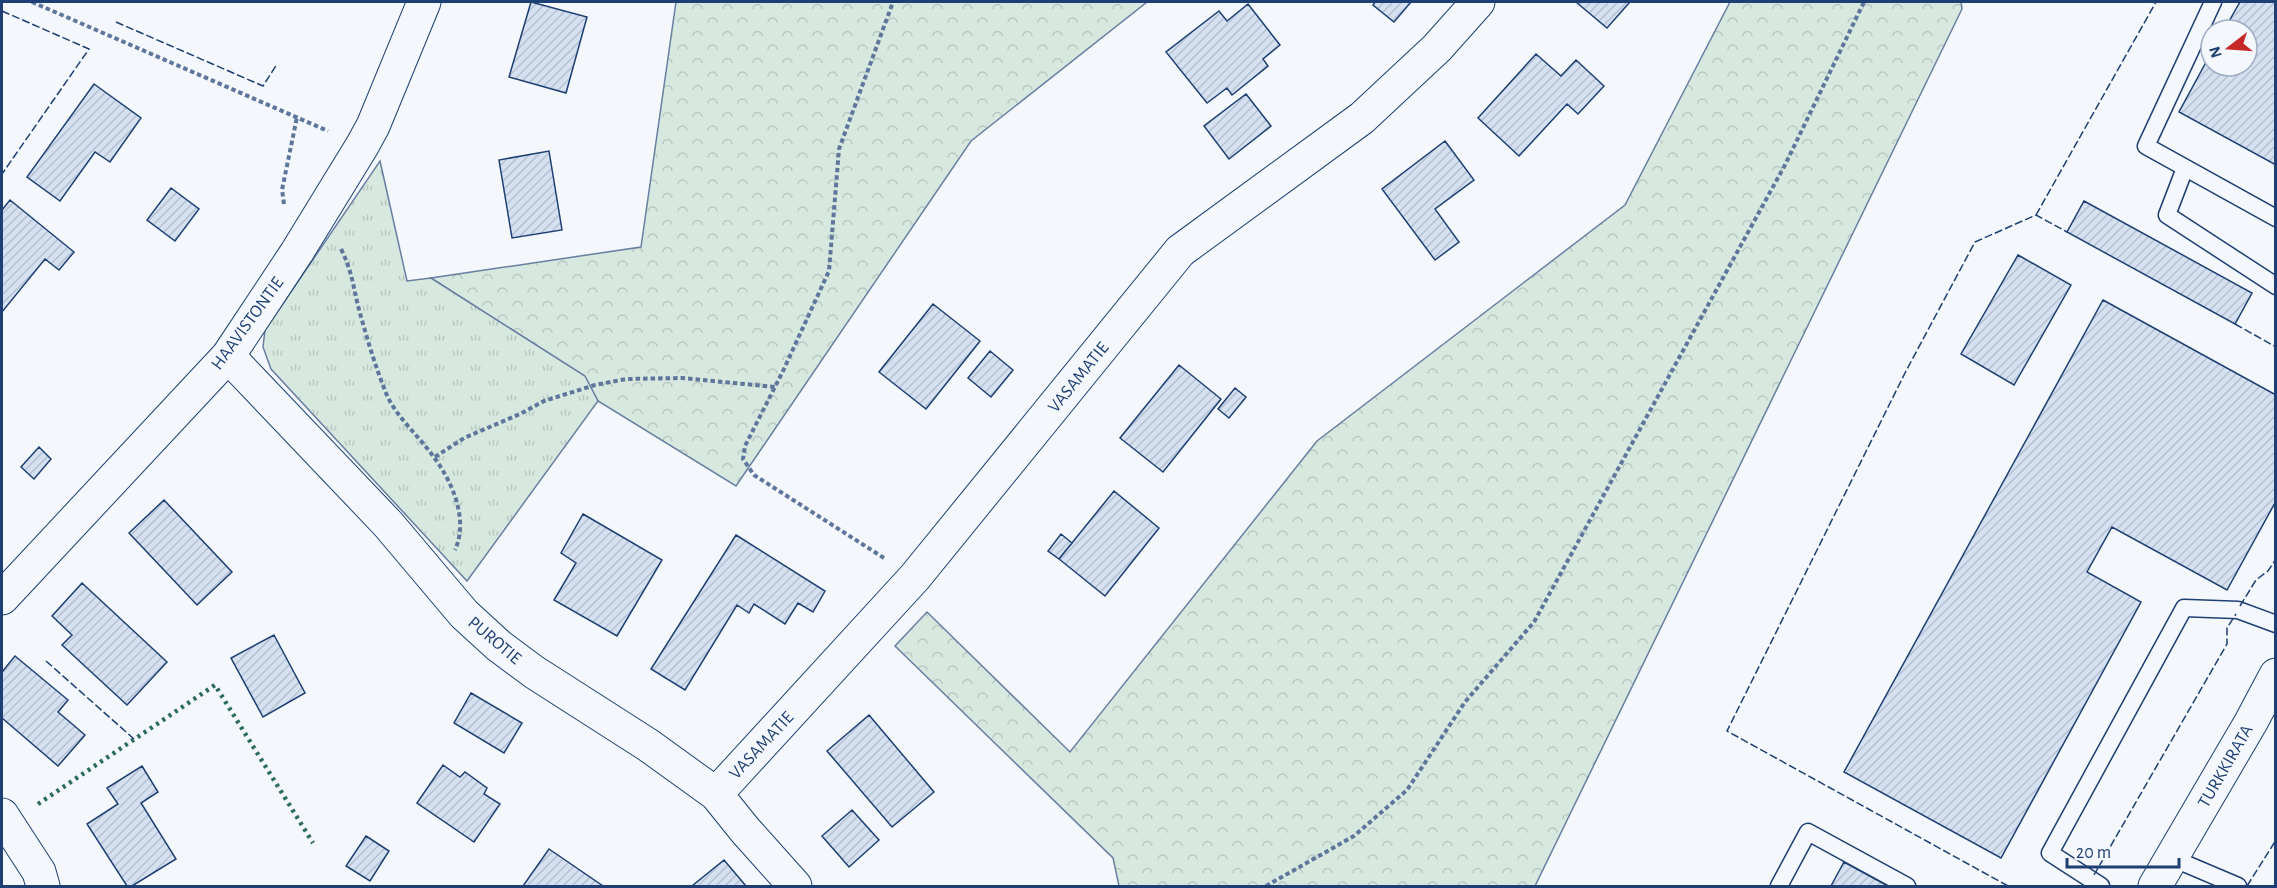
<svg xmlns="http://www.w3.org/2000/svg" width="2277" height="888" font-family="'Alegreya Sans',sans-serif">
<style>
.forest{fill:url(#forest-crowns);stroke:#687fa3;stroke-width:1.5}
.park{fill:url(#park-tufts);stroke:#687fa3;stroke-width:1.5}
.building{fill:url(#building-hatch);stroke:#1d3f73;stroke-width:1.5}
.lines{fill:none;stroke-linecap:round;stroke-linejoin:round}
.service-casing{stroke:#1d3f73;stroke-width:19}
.minor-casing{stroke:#1d3f73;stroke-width:35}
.secondary-casing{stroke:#1d3f73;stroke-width:35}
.path{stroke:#5e769c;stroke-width:4;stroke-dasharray:4.5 3;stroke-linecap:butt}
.service{stroke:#f4f7fb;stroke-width:16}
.minor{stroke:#f4f7fb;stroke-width:33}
.secondary{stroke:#f4f7fb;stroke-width:33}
.hedge{stroke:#2c6c60;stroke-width:4.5;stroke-dasharray:3 4.5;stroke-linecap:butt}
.fence{stroke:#1d3f73;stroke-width:1.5;stroke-dasharray:8 3;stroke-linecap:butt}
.labels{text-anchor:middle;stroke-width:4.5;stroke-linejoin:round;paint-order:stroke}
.street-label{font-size:18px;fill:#1d3f73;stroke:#f4f7fb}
</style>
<defs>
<pattern id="forest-crowns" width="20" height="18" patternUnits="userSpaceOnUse" patternTransform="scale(1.5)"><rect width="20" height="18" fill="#d7e8df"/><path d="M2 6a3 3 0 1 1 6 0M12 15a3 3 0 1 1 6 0" fill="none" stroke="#b8c8c3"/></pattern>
<pattern id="park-tufts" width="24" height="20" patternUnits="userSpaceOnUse" patternTransform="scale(1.5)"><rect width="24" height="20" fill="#d7e8df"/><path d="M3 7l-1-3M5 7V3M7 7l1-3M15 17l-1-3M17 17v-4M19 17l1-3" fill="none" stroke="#b8c8c3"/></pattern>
<pattern id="building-hatch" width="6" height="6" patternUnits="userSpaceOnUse" patternTransform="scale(1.5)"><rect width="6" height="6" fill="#d5e0f0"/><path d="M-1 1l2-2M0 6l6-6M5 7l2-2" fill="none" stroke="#b6c1d1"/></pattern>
</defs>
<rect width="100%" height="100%" fill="#f4f7fb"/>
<path class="forest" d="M676,2H1147L971,141L736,486L598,401L584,376L431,278L641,247Z
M1730,2H1961L1962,9L1535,886H1119L1113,858L895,646L927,612L1070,752L1317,441L1625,205Z"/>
<path class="park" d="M380,161L407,281L431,278L585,376L598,401L467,581L271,369L263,347L265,330Z"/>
<path class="building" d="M531,2L587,17L566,93L509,77Z
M1375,2H1411L1394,22L1373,5Z
M1576,2H1628L1629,3L1607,28Z
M2240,2H2276V165L2179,112L2211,53V66H2247V30H2224Z
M1248,4L1280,45L1263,59L1268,66L1232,95L1227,88L1207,103L1166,52L1219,11L1227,21Z
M1536,54L1561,76L1576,60L1604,86L1578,114L1567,104L1519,156L1478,118Z
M94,84L141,118L110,162L95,152L60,201L27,177Z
M1246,94L1271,126L1229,159L1204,126Z
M1445,141L1474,180L1435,209L1459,242L1435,260L1382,189Z
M549,151L562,230L512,238L499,160Z
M171,188L199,209L175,241L147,220Z
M10,200L74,252L59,270L45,259L2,312V210Z
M2084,201L2252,293L2235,324L2067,232Z
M2018,255L2071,285L2014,385L1961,354Z
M2103,300L2276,395V501L2227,590L2112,527L2087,572L2141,602L2001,858L1844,772Z
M933,304L980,341L926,409L879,372Z
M990,351L1013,370L991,397L968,378Z
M1179,365L1221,399L1163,472L1120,438Z
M1235,388L1246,397L1229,418L1218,409Z
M39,447L51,459L34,479L21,467Z
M1114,491L1159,528L1105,596L1059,559Z
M164,500L232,572L197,605L129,533Z
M583,514L662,560L617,636L554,600L576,563L561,553Z
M1061,534L1072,543L1059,559L1048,551Z
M736,535L825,591L813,612L798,603L785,624L754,604L749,613L737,605L685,690L651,669Z
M82,583L167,662L127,705L62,645L72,635L52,616Z
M274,635L305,693L263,717L231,658Z
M15,656L68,700L58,712L85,735L58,766L2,718V672Z
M471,693L522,723L504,753L454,723Z
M869,715L934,792L892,827L827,751Z
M443,765L460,777L465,772L487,788L484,794L500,804L474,842L417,803Z
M142,766L158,792L141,803L176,859L132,886H127L87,824L118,804L107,788Z
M852,810L879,840L849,867L822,836Z
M366,836L389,851L370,881L346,866Z
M549,849L603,886H523Z
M724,860L746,886H692Z
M1844,862L1888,886H1831Z"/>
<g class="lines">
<g class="service-casing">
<path id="service" d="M2213,2L2146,146L2276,218
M2185,168L2167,215L2276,286
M2172,858L2238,886
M1779,886L1808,832L1907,886
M2101,886L2050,853L2184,608L2238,610L2276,624"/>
</g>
<g class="minor-casing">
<path id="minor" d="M228,356L388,524L464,614L499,646L534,672L648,745L716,794L745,830L795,886
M2,598L228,356L297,252L362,146L373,126L424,2
M716,794L915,577L1180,251L1362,118L1437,48L1478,2
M2,815L39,872L43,886"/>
</g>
<g class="secondary-casing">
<path id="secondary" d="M2155,886L2251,722L2276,675"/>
</g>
<path class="path" d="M32,2L328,131
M284,204L282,190L297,117
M341,249C351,269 353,284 358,306C366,335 375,366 386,393C396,417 418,435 433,456C452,481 469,519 455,550
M435,457L464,438L520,414L544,401L595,385L626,379L682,378L775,387
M884,558L754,475L743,459L745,446L783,371L829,271L839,149L893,2
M1266,886L1354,836L1407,790L1465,702L1534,622L1785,165L1864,2"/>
<use href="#service" class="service"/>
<use href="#minor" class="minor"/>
<use href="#secondary" class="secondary"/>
<path class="hedge" d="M38,804L215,685L313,843"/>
<path class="fence" d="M2,11L89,49L2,174
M116,22L263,86L277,64
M2036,215L2156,2
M2235,324L2276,347
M2240,606L2256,580L2268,571L2276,559
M46,661L134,739
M2094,875L2227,644V628L2236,614
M2008,886L1727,731L1906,371L1975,242L2036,215L2067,232
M2247,886L2276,840"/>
</g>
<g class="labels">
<g class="street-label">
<text transform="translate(247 323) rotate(-54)" y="6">HAAVISTONTIE</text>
<text transform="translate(1078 377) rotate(-51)" y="6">VASAMATIE</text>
<text transform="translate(495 640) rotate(40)" y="6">PUROTIE</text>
<text transform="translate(761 745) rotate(-47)" y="6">VASAMATIE</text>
<text transform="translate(2225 766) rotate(-60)" y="6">TURKKIRATA</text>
</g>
</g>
<rect width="2277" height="888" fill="none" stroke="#1d3f73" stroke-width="6"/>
<g transform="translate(2229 48) rotate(253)"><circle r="28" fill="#f4f7fb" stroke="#9eadc5" stroke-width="1.5"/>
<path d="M0-4.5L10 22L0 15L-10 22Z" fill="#c62828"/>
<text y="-9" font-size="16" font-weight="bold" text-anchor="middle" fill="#1d3f73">N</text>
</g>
<path d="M2067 858v9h112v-9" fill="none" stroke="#1d3f73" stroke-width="3"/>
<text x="2076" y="858" font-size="18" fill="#1d3f73" stroke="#f4f7fb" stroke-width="4.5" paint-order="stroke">20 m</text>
</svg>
